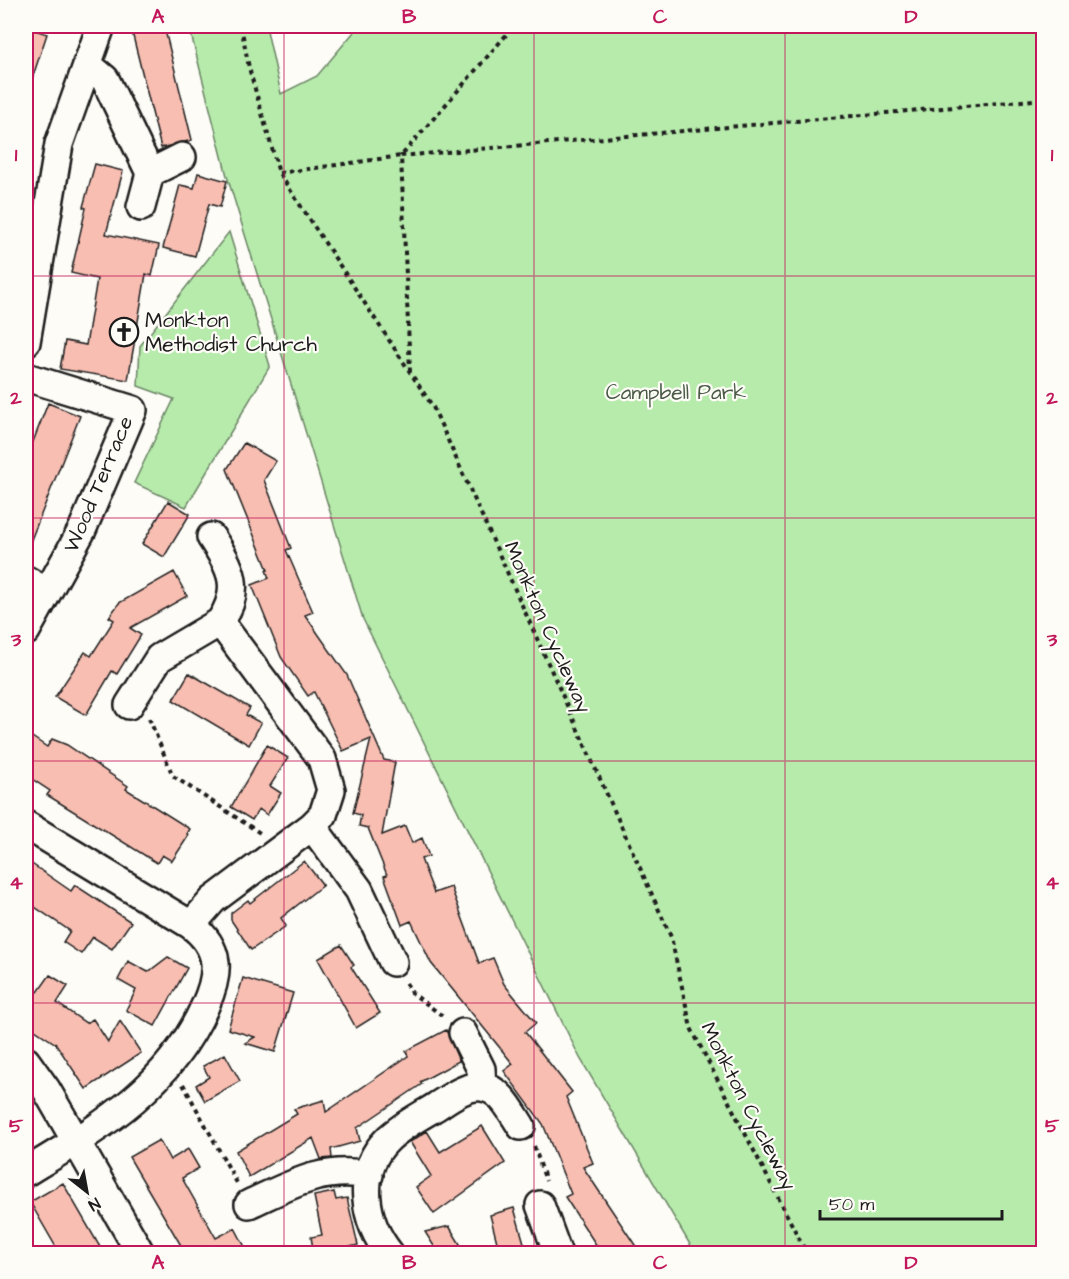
<svg xmlns="http://www.w3.org/2000/svg" width="1069" height="1279" font-family="'Architects Daughter',sans-serif">
<style>
.green{fill:#b7ebac;stroke:#6a8464;stroke-width:1.5}
.building{fill:#f8beb2;stroke:#1c1c1c;stroke-width:1.5}
.lines{fill:none;stroke-linecap:round;stroke-linejoin:round}
.minor-casing{stroke:#1c1c1c;stroke-width:32}
.path{stroke:#1c1c1c;stroke-width:4;stroke-dasharray:4.5 4.5;stroke-linecap:butt}
.minor{stroke:#fdfcf7;stroke-width:27}
.grid{fill:none;stroke:#c2185b;stroke-width:1.5;stroke-opacity:0.55}
.labels{text-anchor:middle;stroke-width:4.5;stroke-linejoin:round;paint-order:stroke}
.poi-label{font-size:21px;fill:#1c1c1c;stroke:#fdfcf7;text-anchor:start}
.park-label{font-size:21px;fill:#4a5a47;stroke:#fdfcf7}
.street-label{font-size:21px;fill:#1c1c1c;stroke:#fdfcf7}
.neatline{fill:none;stroke:#c2185b;stroke-width:2}
.grid-label{font-size:20px;text-anchor:middle;font-weight:bold;fill:#c2185b}
</style>
<rect width="100%" height="100%" fill="#fdfcf7"/>
<filter id="ink" filterUnits="userSpaceOnUse"><feTurbulence type="fractalNoise" baseFrequency=".0167" numOctaves="2"/><feDisplacementMap in="SourceGraphic" scale="12" xChannelSelector="R" yChannelSelector="G"/><feConvolveMatrix kernelMatrix="1 2 1 2 8 2 1 2 1" color-interpolation-filters="sRGB"/></filter>
<g filter="url(#ink)">
<path class="green" d="M189,26H266L281,94L317,76L359,26H1043V1253H695L580,1058L363,619L227,176Z
M229,232L270,366L186,507L134,483L174,399L138,386L140,346Z"/>
<path class="building" d="M143,26H164L192,140L161,148L131,28Z
M26,27L47,34L29,88L26,87Z
M95,164L123,171L106,234L159,245L152,276L146,274L128,380L60,369L65,341L86,345L97,279L71,273L86,208L83,207Z
M198,173L227,181L220,207L209,204L195,256L163,248L180,185L194,188Z
M48,403L80,416L27,550L26,460Z
M244,443L276,461L264,480L291,548L286,550L313,612L305,615L347,675L384,760L395,762L382,835L405,826L412,843L422,838L429,856L421,859L434,893L451,887L479,963L493,958L504,984L536,1023L525,1032L572,1092L566,1097L593,1163L583,1167L641,1254H602L565,1197L571,1194L543,1124L504,1071L513,1064L431,963L411,921L402,925L384,876L387,875L368,828L359,826L361,815L353,813L371,739L343,751L314,692L308,696L281,657L252,585L269,578L266,570H268L227,469Z
M168,501L190,514L164,557L142,544Z
M174,572L187,596L130,628L141,635L117,674L112,671L86,715L55,697L85,652L91,656L114,620L109,617L119,603Z
M189,673L250,708L246,715L261,723L249,745L173,700Z
M26,733L47,747L52,739L67,745L128,786L126,789L190,829L187,834L189,835L172,861L162,855L157,863L47,795L50,791L26,775Z
M267,745L288,758L270,786L281,793L267,815L259,809L252,820L231,807Z
M26,860L71,891L75,885L131,922L112,949L93,937L81,954L63,942L70,931L26,901Z
M304,861L323,885L281,918L286,926L251,950L231,920V913L248,900L250,903Z
M341,945L354,965L351,967L380,1013L356,1028L318,959Z
M168,957L187,968L155,1026L126,1010L136,990L118,980L128,961L148,972Z
M50,975L68,986L57,1003L86,1023L93,1019L108,1042L120,1021L141,1053L86,1089L56,1044L26,1024V984L38,992Z
M243,978L293,993L275,1052L245,1043L255,1037L228,1029Z
M446,1030L459,1061L420,1082L422,1084L357,1128L360,1141L331,1149L332,1158L321,1159L313,1138L249,1177L236,1151L297,1114L294,1109L324,1100L326,1112L408,1056L406,1051Z
M225,1054L240,1081L205,1101L196,1085L209,1077L203,1066Z
M482,1126L505,1163L434,1214L416,1187L431,1176L410,1142L427,1131L440,1152Z
M159,1140L170,1160L188,1149L199,1168L182,1178L216,1238L235,1228L245,1247L234,1254H186L129,1157Z
M63,1183L104,1254H60L30,1202Z
M334,1192L336,1200L347,1198L358,1245L350,1247L353,1254H314L311,1237L322,1235L314,1196Z
M514,1208L526,1250L500,1254L490,1215Z
M449,1226L466,1254H439L425,1232Z"/>
<g class="lines">
<g class="minor-casing">
<path id="minor" d="M87,64L105,79L150,173L141,207
M150,173L182,157
M26,342L59,144L101,26
M26,377L133,410L82,530L26,631
M26,580L47,592
M129,705L159,658L220,622C243,589 231,567 211,537
M26,825L191,925C221,948 220,973 205,1006C168,1089 100,1127 26,1172
M312,826L359,890L393,962
M191,925L213,900L312,826L323,815L331,790L322,759L220,622
M463,1033L481,1069L482,1087C501,1089 511,1111 521,1126
M26,1061L46,1089L141,1254
M249,1204C291,1185 322,1166 369,1175
M540,1205L558,1254
M390,1254C364,1222 355,1172 387,1140C400,1127 417,1118 432,1109C447,1100 465,1085 482,1087"/>
</g>
<path class="path" d="M241,26L249,68L279,173L433,407L671,937L691,1028L807,1254
M279,173L401,156L514,26
M410,372L401,156L1044,99
M149,718L173,776L260,833
M406,983L412,993L444,1017
M183,1084L237,1183
M534,1146L546,1181"/>
<use href="#minor" class="minor"/>
</g>
</g>
<path class="grid" d="M284,26V1254M534,26V1254M785,26V1254M26,276H1044M26,518H1044M26,761H1044M26,1003H1044"/>
<defs>
<g id="church-ring" transform="scale(1.5)"><circle r="9.5" fill="#fdfcf7" stroke="#1c1c1c" stroke-width="1.5"/><path d="M-1.2-6h2.4v3.5h3.3v2.4h-3.3V6h-2.4V-.1h-3.3v-2.4h3.3Z" fill="#1c1c1c"/></g>
</defs>
<g fill-rule="evenodd">
<use href="#church-ring" x="124" y="332"/>
</g>
<g class="labels">
<g class="poi-label">
<text x="145" y="327">Monkton<tspan x="145" dy="24">Methodist Church</tspan></text>
</g>
<g class="park-label">
<text x="676" y="399">Campbell Park</text>
</g>
<g class="street-label">
<text transform="translate(98 484) rotate(-67)" y="7">Wood Terrace</text>
<text transform="translate(548 627) rotate(66)" y="7">Monkton Cycleway</text>
<text transform="translate(749 1106) rotate(63)" y="7">Monkton Cycleway</text>
</g>
</g>
<rect width="1069" height="1279" fill="none" stroke="#fdfcf7" stroke-width="66"/>
<g transform="translate(87 1192) rotate(149)" stroke="#fdfcf7" stroke-width="4.5" paint-order="stroke">
<path d="M0-4.5L10 22L0 15L-10 22Z" fill="#1c1c1c"/>
<text y="-9" font-size="16" font-weight="bold" text-anchor="middle" fill="#1c1c1c">N</text>
</g>
<path d="M820 1210v9h182v-9" fill="none" stroke="#1c1c1c" stroke-width="3"/>
<text x="829" y="1210" font-size="18" fill="#1c1c1c" stroke="#fdfcf7" stroke-width="4.5" paint-order="stroke">50 m</text>
<rect x="33" y="33" width="1003" height="1213" class="neatline"/>
<g class="grid-label">
<text x="158" y="23">A</text>
<text x="409" y="23">B</text>
<text x="660" y="23">C</text>
<text x="911" y="23">D</text>
<text x="16" y="161">1</text>
<text x="1052" y="161">1</text>
<text x="16" y="404">2</text>
<text x="1052" y="404">2</text>
<text x="16" y="646">3</text>
<text x="1052" y="646">3</text>
<text x="16" y="889">4</text>
<text x="1052" y="889">4</text>
<text x="16" y="1132">5</text>
<text x="1052" y="1132">5</text>
<text x="158" y="1269">A</text>
<text x="409" y="1269">B</text>
<text x="660" y="1269">C</text>
<text x="911" y="1269">D</text>
</g>
</svg>
